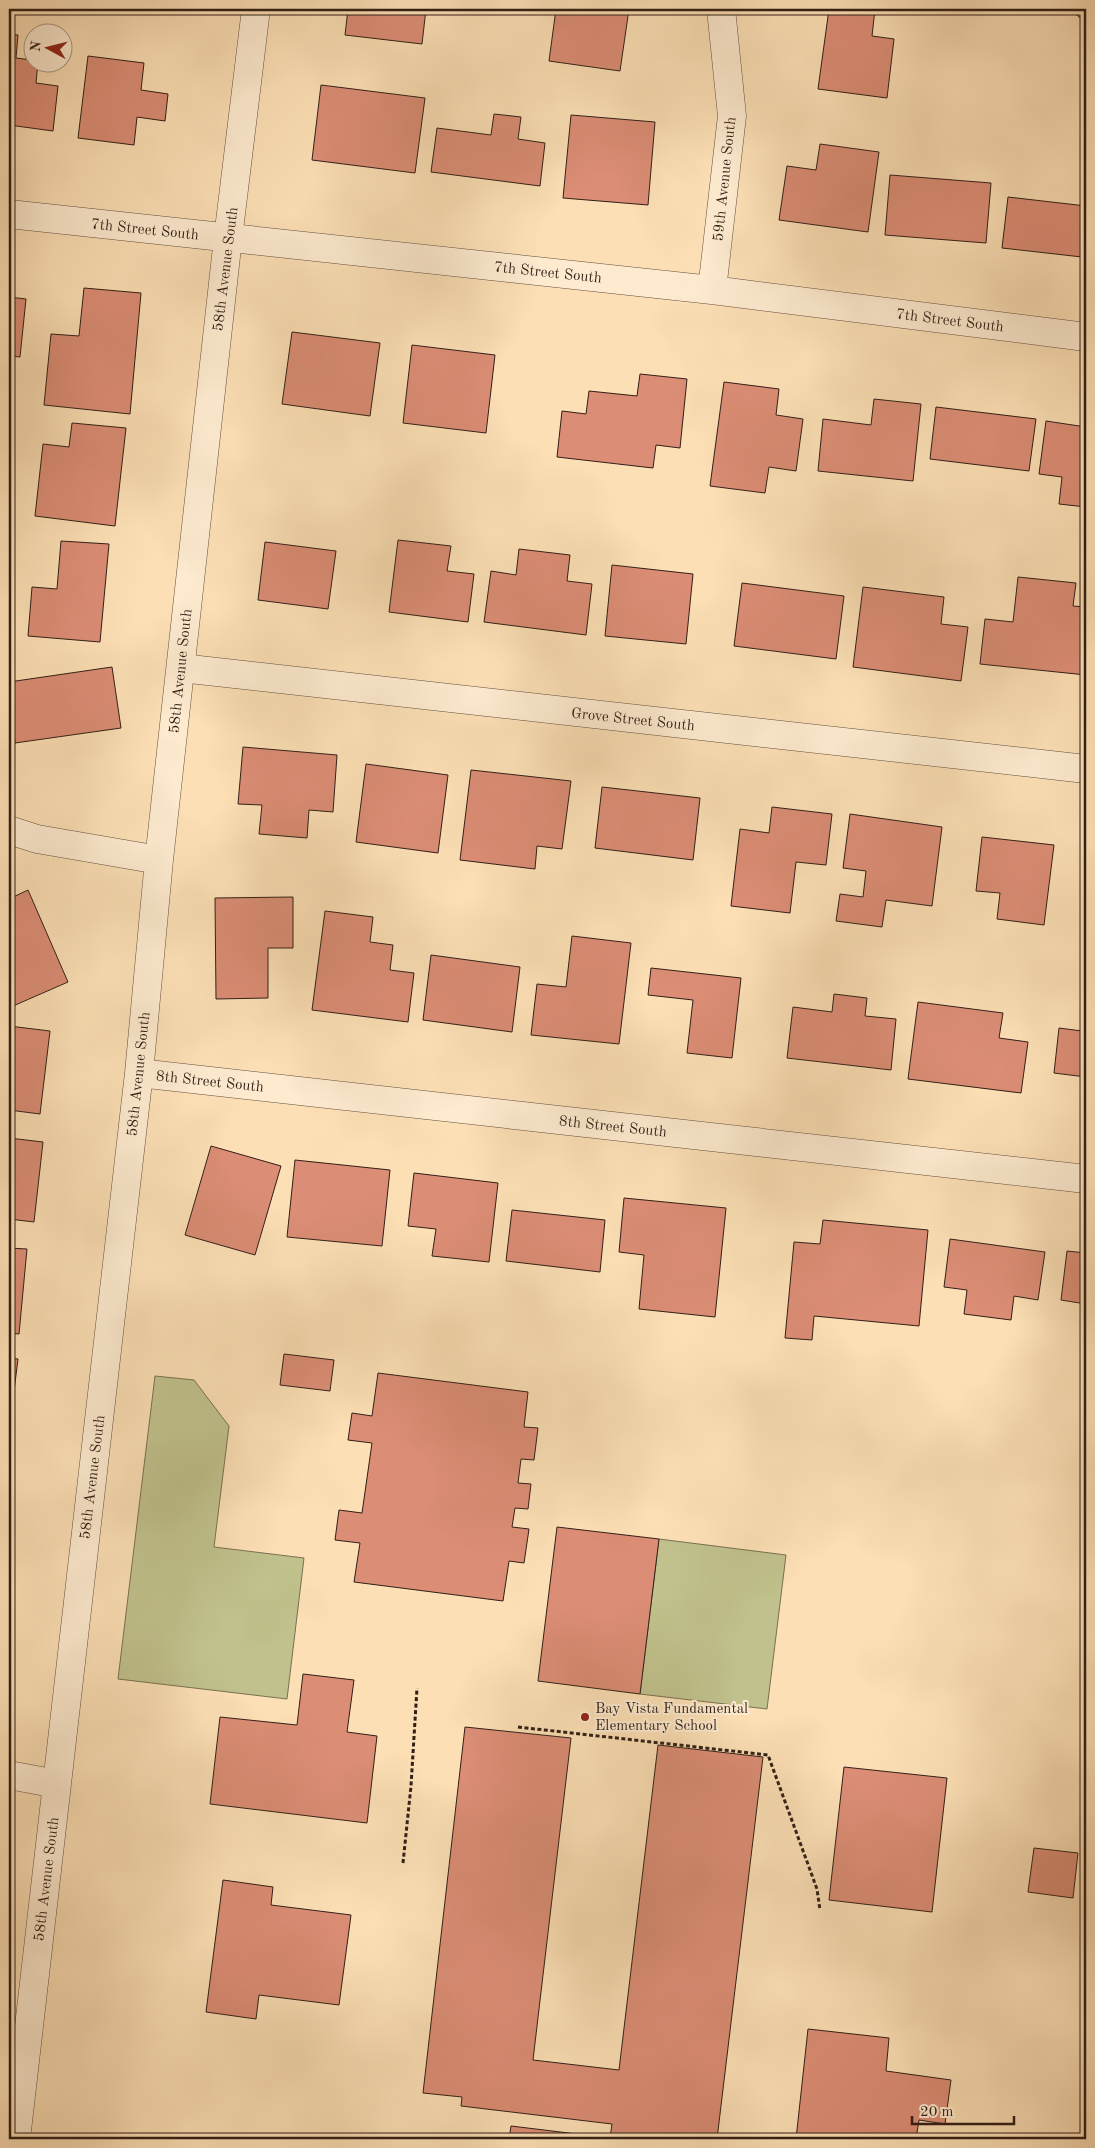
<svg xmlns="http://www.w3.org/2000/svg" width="1095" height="2148" font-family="'Old Standard TT',serif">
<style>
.green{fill:#c0c18c;stroke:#787052}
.building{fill:#db8d75;stroke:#311f17}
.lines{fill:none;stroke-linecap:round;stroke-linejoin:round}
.minor-casing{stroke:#644f3e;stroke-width:29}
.path{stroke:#311f17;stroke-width:3;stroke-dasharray:4 2.5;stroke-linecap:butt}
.minor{stroke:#fdeacf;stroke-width:28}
.poi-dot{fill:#8f2418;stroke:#fdeacf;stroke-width:2}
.labels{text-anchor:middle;stroke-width:4;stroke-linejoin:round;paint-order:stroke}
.street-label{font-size:15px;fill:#311f17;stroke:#fdeacf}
.poi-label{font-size:15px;fill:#311f17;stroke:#fdeacf;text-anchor:start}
</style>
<rect width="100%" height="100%" fill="#fcdfb5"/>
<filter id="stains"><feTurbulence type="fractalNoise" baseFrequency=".004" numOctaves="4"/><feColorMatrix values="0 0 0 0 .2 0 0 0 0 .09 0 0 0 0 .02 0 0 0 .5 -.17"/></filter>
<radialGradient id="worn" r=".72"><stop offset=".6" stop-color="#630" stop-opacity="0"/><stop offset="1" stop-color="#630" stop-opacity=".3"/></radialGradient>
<path class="green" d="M155,1376L194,1380L229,1426L214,1547L304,1558L287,1699L118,1679Z
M659,1539L786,1555L767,1709L640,1694Z"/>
<path class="building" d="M348,9H426L422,44L345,35Z
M556,9H629L620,71L549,61Z
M829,9H875L872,36L894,39L887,98L818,89Z
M1070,9H1086V23Z
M9,34L18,35L16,58L32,60V62H38L36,83L58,86L53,131L9,125Z
M88,56L144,63L141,90L168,94L165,121L137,117L134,145L78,138Z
M321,85L425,98L415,173L312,160Z
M494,114L521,117L518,139L545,143L540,186L431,172L437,128L491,135Z
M571,115L655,122L648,205L563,198Z
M820,144L879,152L868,232L779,220L787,166L816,170Z
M890,175L991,183L986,243L885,235Z
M1008,197L1086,206L1082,257L1002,248Z
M84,288L141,293L130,414L44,405L51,334L79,336Z
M9,297L26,299L20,357L9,356Z
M292,332L380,343L370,416L282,404Z
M412,345L495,355L486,433L403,423Z
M640,374L687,379L680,448L656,445L653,468L557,457L562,411L586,414L589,391L637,396Z
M724,382L779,389L776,415L803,419L796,471L769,467L765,493L710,486Z
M874,399L921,404L913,481L818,471L823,419L871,425Z
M936,407L1036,419L1029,471L930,459Z
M1046,421L1086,427V507L1059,504L1062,477L1039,474Z
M72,423L126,428L115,526L35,516L43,444L69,447Z
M398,540L451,546L447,571L474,574L468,622L389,612Z
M61,541L109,544L100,642L28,636L32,587L57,589Z
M265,542L336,551L328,609L258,600Z
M519,549L570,555L567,581L592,584L586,635L484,622L491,571L516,575Z
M612,565L693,574L686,644L605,636Z
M1018,577L1076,583L1073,606L1086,607V675L980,664L985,619L1013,622Z
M742,583L844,596L836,659L734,646Z
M863,587L944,597L941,624L968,627L961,681L853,667Z
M112,667L121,728L15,743L9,682Z
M243,747L337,755L333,812L309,810L307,838L259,834L262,805L238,804Z
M366,764L448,775L438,853L356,842Z
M471,770L571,781L562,849L537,846L535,869L460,860Z
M602,787L700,798L693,860L595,848Z
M772,807L832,814L826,865L796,862L790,913L731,906L740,829L769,833Z
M850,814L942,827L932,906L886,900L882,927L836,921L840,894L863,897L866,871L843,868Z
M982,837L1054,845L1044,925L997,919L1000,893L976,891Z
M28,890L68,982L13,1006L9,995V899Z
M293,897V948H268V998L216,999L215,898Z
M325,911L373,917L370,942L393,945L390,970L414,973L408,1022L312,1010Z
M572,936L631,943L619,1044L531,1035L537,984L566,987Z
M431,955L520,967L512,1032L423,1020Z
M651,968L741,978L732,1058L687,1053L693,1000L648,995Z
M834,994L867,998L865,1016L896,1019L891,1070L787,1058L793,1007L832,1012Z
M918,1002L1003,1013L999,1038L1028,1042L1021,1093L908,1079Z
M1085,1008L1086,1077L1054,1073L1059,1028L1082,1031Z
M9,1026L50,1031L40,1114L9,1110Z
M9,1138L43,1142L34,1222L9,1219Z
M211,1146L281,1166L255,1255L185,1235Z
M295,1160L390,1170L382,1246L287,1237Z
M414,1173L498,1183L489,1262L432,1256L436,1229L408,1226Z
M624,1198L726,1208L715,1317L639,1309L644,1255L619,1252Z
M512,1210L605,1220L600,1272L506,1261Z
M823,1220L928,1230L919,1326L814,1316L812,1340L785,1338L794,1242L820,1244Z
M950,1239L1045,1252L1038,1300L1014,1296L1011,1320L964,1314L967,1290L944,1287Z
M9,1248L27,1249L19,1334L9,1333Z
M1067,1251L1086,1253V1304L1061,1300Z
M284,1354L334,1360L330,1391L280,1385Z
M9,1358L18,1359L9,1431Z
M378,1373L528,1392L524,1427L538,1428L534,1460L521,1459L518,1483L531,1484L528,1509L515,1508L512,1527L529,1529L524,1563L509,1561L503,1601L354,1582L360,1543L335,1540L339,1510L362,1513L372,1443L348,1440L352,1413L372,1416Z
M557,1527L659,1539L640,1694L538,1681Z
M303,1674L354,1680L347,1732L377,1736L367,1823L210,1804L220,1717L297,1725Z
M465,1727L571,1738L533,2060L619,2070L658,1745L763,1757L717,2139H509L511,2126L610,2138L612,2124L461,2106L462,2097L423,2093Z
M844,1767L947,1778L932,1912L829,1900Z
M1034,1848L1078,1853L1073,1898L1028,1892Z
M223,1880L273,1887L271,1905L351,1915L339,2005L259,1995L256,2019L206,2012Z
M808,2029L889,2038L886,2071L951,2080L945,2124L919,2120L916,2139H796Z"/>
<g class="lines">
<g class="minor-casing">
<path id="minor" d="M9,214L712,290L1086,337
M712,290L732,116L721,9
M181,668L1086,769
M9,830L37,839L159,860
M139,1073L1086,1179
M9,1775L57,1784
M16,2139L139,1073L159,860L228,238L256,9"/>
</g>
<path class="path" d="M518,1727L768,1755L817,1889L820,1910
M403,1863L411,1786L417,1688"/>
<use href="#minor" class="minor"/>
</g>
<circle class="poi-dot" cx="585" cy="1717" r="5"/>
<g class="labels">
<g class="street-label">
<text transform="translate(724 179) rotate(-84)" y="5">59th Avenue South</text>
<text transform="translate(145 229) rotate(6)" y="5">7th Street South</text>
<text transform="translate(225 269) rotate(-83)" y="5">58th Avenue South</text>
<text transform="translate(548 272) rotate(6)" y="5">7th Street South</text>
<text transform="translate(950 320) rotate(7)" y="5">7th Street South</text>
<text transform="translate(180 671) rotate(-84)" y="5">58th Avenue South</text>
<text transform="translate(633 719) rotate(6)" y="5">Grove Street South</text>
<text transform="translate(138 1074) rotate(-84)" y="5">58th Avenue South</text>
<text transform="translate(210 1081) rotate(6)" y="5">8th Street South</text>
<text transform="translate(613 1126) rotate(6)" y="5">8th Street South</text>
<text transform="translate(92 1477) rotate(-83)" y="5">58th Avenue South</text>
<text transform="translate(46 1879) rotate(-83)" y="5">58th Avenue South</text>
</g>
<g class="poi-label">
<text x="595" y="1713">Bay Vista Fundamental<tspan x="595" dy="17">Elementary School</tspan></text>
</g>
</g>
<rect width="1095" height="2148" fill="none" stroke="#fcdfb5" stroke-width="30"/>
<rect x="10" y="10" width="1075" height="2128" fill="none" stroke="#311f17" stroke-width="2.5"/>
<rect x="15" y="15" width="1065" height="2118" fill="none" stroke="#311f17"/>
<g transform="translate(48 48) rotate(277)"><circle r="24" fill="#fdeacf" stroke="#ab9985"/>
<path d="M0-4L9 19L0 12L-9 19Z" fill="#8f2418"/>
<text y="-8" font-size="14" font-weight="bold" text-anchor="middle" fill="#311f17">N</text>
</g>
<path d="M912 2116v8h102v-8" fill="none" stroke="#311f17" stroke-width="2.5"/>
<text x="920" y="2116" font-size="15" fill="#311f17" stroke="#fdeacf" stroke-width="4" paint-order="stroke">20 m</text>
<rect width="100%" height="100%" filter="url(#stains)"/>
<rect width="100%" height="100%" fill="url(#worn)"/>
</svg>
